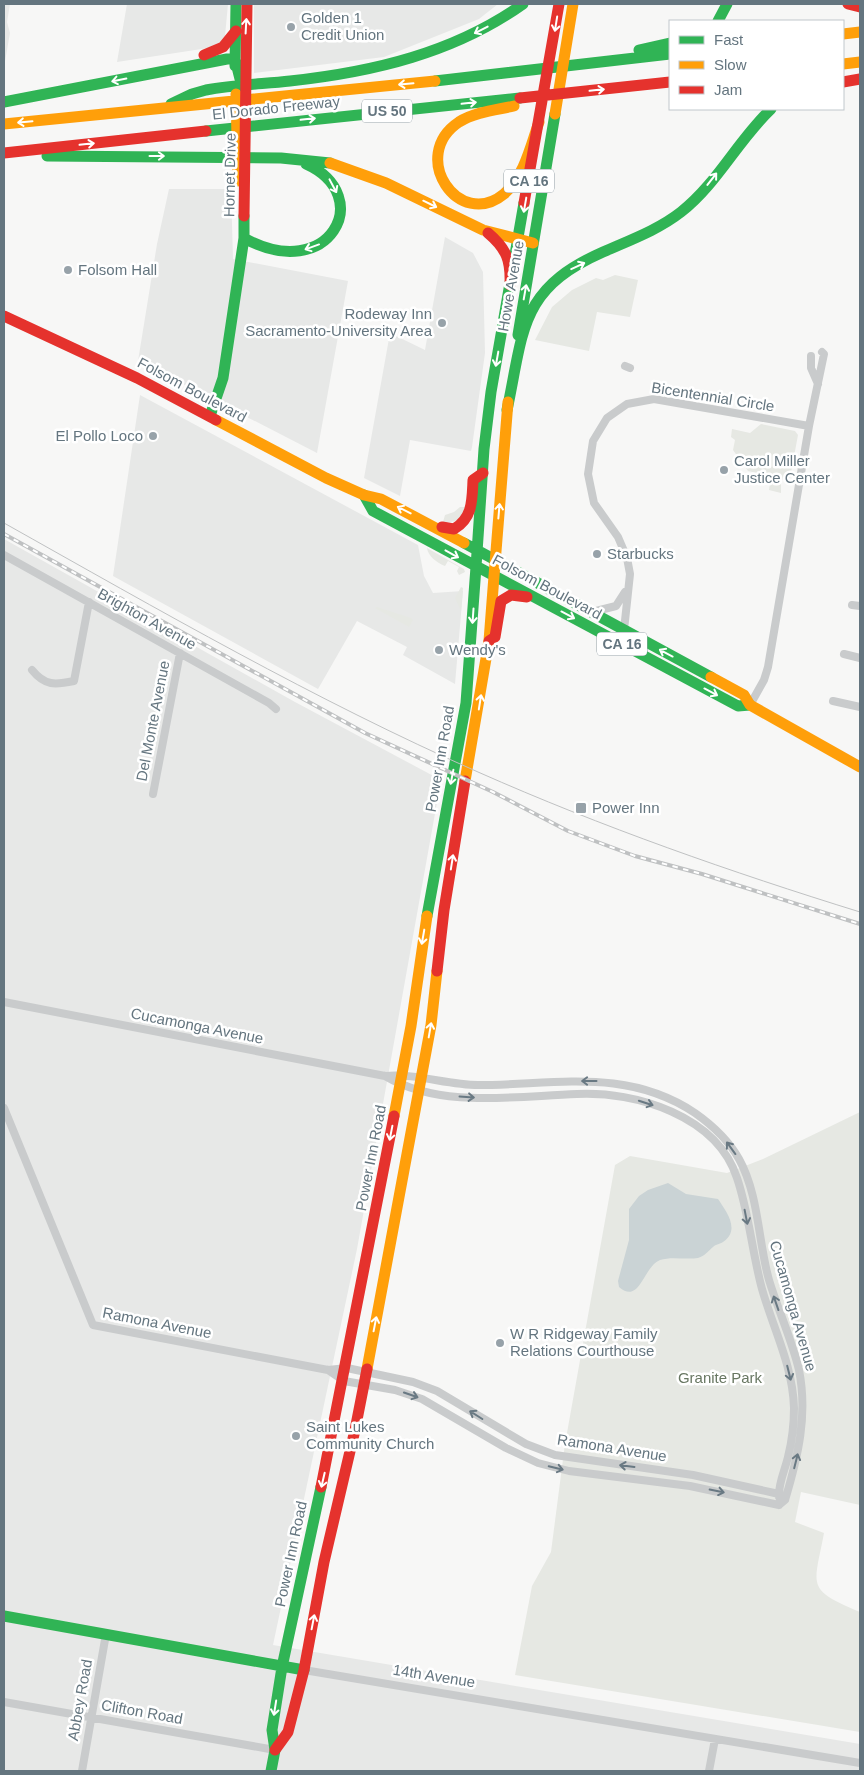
<svg xmlns="http://www.w3.org/2000/svg" width="864" height="1775" font-family="Helvetica,sans-serif">
<style>
.built{fill:#e7e8e7}
.green{fill:#e6e8e3}
.water{fill:#cad3d5}
.lines{fill:none;stroke-linecap:round;stroke-linejoin:round}
.street{stroke:#c9cbcc;stroke-width:8}
.fast{stroke:#30b455;stroke-width:11}
.slow{stroke:#ff9f0a;stroke-width:11}
.jam{stroke:#e5322d;stroke-width:11}
.tram{stroke:#bfc1c2;stroke-width:1}
.rail-casing{stroke:#bfc1c2;stroke-width:4}
.rail{stroke:#fff;stroke-width:2;stroke-dasharray:5.5;stroke-linecap:butt}
.oneway{stroke:#fff}
.oneway2{stroke:#697983}
.poi-dot{fill:#97a2a9;stroke:#fff;stroke-width:2}
.labels{text-anchor:middle;stroke-width:5;stroke-linejoin:round;paint-order:stroke}
.shield{fill:#fff;stroke:#929ea5;stroke-width:1}
.shield-label{font-size:14px;font-weight:bold;fill:#64757f}
.poi-label{font-size:15px;fill:#64757f;stroke:#fff;text-anchor:start}
.street-label{font-size:15px;fill:#64757f;stroke:#fff}
.park-label{font-size:15px;fill:#687762;stroke:#fff}
</style>
<rect width="100%" height="100%" fill="#f7f7f6"/>
<path class="built" d="M4,4H10L7,22L10,33L4,67Z
M127,4H228L225,36L218,45L208,48L117,62Z
M254,4H498L479,19L384,57L254,73Z
M169,189H231L233,259L348,281L317,453L138,361L157,244Z
M445,237L473,253L483,272L485,353L472,447L471,451L410,440L400,496L364,478L390,333L425,350Z
M140,395L418,545L424,576L433,593L463,591L455,684L403,655L407,647L357,621L318,689L113,576Z
M4,539L295,702L441,780L357,1249L273,1645L860,1744V1771H4Z"/>
<path class="green" d="M615,275L638,280L630,317L597,312L589,351L535,340L552,307L572,290L596,278L603,280Z
M761,424L795,431L798,435L790,478L781,480V493L769,490L771,476L748,471L733,450L735,440L731,437L732,429L750,433Z
M460,507H466C464,520 454,523 443,522L445,515L454,512Z
M427,548L464,569L465,572L459,575L457,571L459,567L448,561L445,566C437,563 428,556 427,548Z
M461,587L463,588L461,611L455,598Z
M377,607L411,618L413,620L409,627L375,608Z
M860,1112V1505L801,1492L795,1522L824,1533C814,1587 805,1589 860,1612V1732L515,1675L532,1586L551,1552L565,1444L615,1165L630,1156L727,1173L763,1159Z"/>
<path class="water" d="M668,1183L686,1194L718,1199C726,1211 741,1230 723,1242C720,1244 716,1244 713,1247C708,1251 705,1256 698,1258C685,1260 672,1256 660,1260C643,1267 640,1305 619,1287L618,1281L629,1240V1209L639,1196L648,1190Z"/>
<g class="lines">
<path class="street" d="M811,356V368L818,384
M625,366L630,368
M4,555L269,703L276,709
M852,605L860,606
M592,612L616,606L625,592
M624,630L630,574L627,558L618,537L594,503L588,474L593,441L607,418L627,404L654,399L809,426
M844,654L860,658
M32,670C45,686 55,685 74,681L89,602
M833,701L860,707
M750,705L764,680L768,667L809,426L824,354L822,352
M153,794L180,653
M4,1002L385,1076C416,1073 447,1085 478,1085C555,1085 626,1067 695,1113C712,1125 729,1141 739,1159C759,1195 758,1241 769,1280C778,1310 792,1340 799,1370C808,1415 798,1457 785,1500L779,1505
M385,1076C441,1109 515,1096 577,1094C636,1091 717,1116 737,1178C749,1213 752,1252 762,1289C773,1328 793,1366 794,1408C794,1425 792,1441 788,1457C785,1470 778,1484 779,1497
M4,1108L93,1325L328,1370L347,1368L413,1382L437,1391L526,1444L555,1455L693,1475L779,1494L785,1500
M328,1370L344,1381L395,1390L422,1399L506,1448L538,1463L569,1471L690,1486L779,1505
M304,1670L860,1763
M4,1702L275,1750
M82,1771L106,1634
M709,1771L715,1739"/>
<path class="fast" d="M718,21L727,4
M639,50L670,43
M235,66L236,4
M435,81L670,54
M4,102L227,59H235L241,83L245,89
M171,104L192,94L206,90C234,85 262,84 290,81C373,72 454,53 523,4
M206,131L520,98
M47,156L281,158L330,163
M244,238C329,285 377,196 306,164
M518,335L555,114
M507,410C524,330 519,289 603,252C630,240 658,230 681,212C717,184 738,140 771,109
M210,416L223,378L244,238V216
M364,495L373,511L738,706L750,705
M464,543L711,677
M476,567L484,449L491,392L524,203
M427,916L466,703L476,567
M4,1616L304,1670
M271,1771L275,1750L272,1730L282,1667L321,1487"/>
<path class="slow" d="M843,34L860,32
M843,64L860,62
M236,94L238,181
M514,106C496,110 475,112 459,122C408,156 459,231 504,194C524,177 531,145 539,122
M555,114L573,4
M4,124L435,81
M330,163L386,183L483,230L533,243
M216,420L326,478L364,495L381,499L464,543
M494,576L508,402
M711,677L744,695L750,705L860,767
M465,781L489,641L494,576
M394,1116L411,1026L427,916
M367,1369L431,1025L437,971"/>
<path class="jam" d="M848,4L860,7
M204,55L223,47L236,31
M843,82L860,79
M520,98L670,82
M4,153L206,131
M524,203L559,4
M244,216L247,4
M488,233C507,249 511,261 510,285
M4,316L137,378L216,420
M442,527L454,529C473,518 472,500 473,480L483,473
M489,641L495,637L501,601L511,595L527,597
M437,971L444,910L465,781
M321,1487L394,1116
M275,1750L288,1732L304,1670L324,1562L355,1430L367,1369"/>
<path class="tram" d="M4,523C159,610 315,700 478,772C602,827 731,872 860,912"/>
<g class="rail-casing">
<path id="rail" d="M4,534L365,733L493,792L568,831L635,856L702,874L860,924"/>
</g>
<use href="#rail" class="rail"/>
</g>
<defs><path id="oneway-shaft" d="M-6 0H5M1.5-3L5.5 0L1.5 3" fill="none" stroke-width="1.6" stroke-linecap="round" stroke-linejoin="round" transform="scale(1.25)"/></defs>
<g class="oneway">
<use href="#oneway-shaft" transform="translate(556 24) rotate(99)"/>
<use href="#oneway-shaft" transform="translate(246 26) rotate(-87)"/>
<use href="#oneway-shaft" transform="translate(481 30) rotate(153)"/>
<use href="#oneway-shaft" transform="translate(119 80) rotate(169)"/>
<use href="#oneway-shaft" transform="translate(406 84) rotate(175)"/>
<use href="#oneway-shaft" transform="translate(597 90) rotate(-6)"/>
<use href="#oneway-shaft" transform="translate(469 103) rotate(-6)"/>
<use href="#oneway-shaft" transform="translate(308 119) rotate(-6)"/>
<use href="#oneway-shaft" transform="translate(25 122) rotate(175)"/>
<use href="#oneway-shaft" transform="translate(87 144) rotate(-6)"/>
<use href="#oneway-shaft" transform="translate(157 156)"/>
<use href="#oneway-shaft" transform="translate(712 179) rotate(-52)"/>
<use href="#oneway-shaft" transform="translate(333 186) rotate(62)"/>
<use href="#oneway-shaft" transform="translate(430 204) rotate(26)"/>
<use href="#oneway-shaft" transform="translate(525 205) rotate(100)"/>
<use href="#oneway-shaft" transform="translate(312 247) rotate(160)"/>
<use href="#oneway-shaft" transform="translate(578 266) rotate(-25)"/>
<use href="#oneway-shaft" transform="translate(525 292) rotate(-80)"/>
<use href="#oneway-shaft" transform="translate(497 359) rotate(100)"/>
<use href="#oneway-shaft" transform="translate(404 510) rotate(-153)"/>
<use href="#oneway-shaft" transform="translate(499 511) rotate(-85)"/>
<use href="#oneway-shaft" transform="translate(452 554) rotate(29)"/>
<use href="#oneway-shaft" transform="translate(568 615) rotate(28)"/>
<use href="#oneway-shaft" transform="translate(473 616) rotate(94)"/>
<use href="#oneway-shaft" transform="translate(666 653) rotate(-152)"/>
<use href="#oneway-shaft" transform="translate(711 692) rotate(28)"/>
<use href="#oneway-shaft" transform="translate(480 702) rotate(-81)"/>
<use href="#oneway-shaft" transform="translate(452 777) rotate(101)"/>
<use href="#oneway-shaft" transform="translate(452 862) rotate(-81)"/>
<use href="#oneway-shaft" transform="translate(423 937) rotate(100)"/>
<use href="#oneway-shaft" transform="translate(430 1030) rotate(-80)"/>
<use href="#oneway-shaft" transform="translate(391 1133) rotate(101)"/>
<use href="#oneway-shaft" transform="translate(375 1324) rotate(-79)"/>
<use href="#oneway-shaft" transform="translate(323 1480) rotate(103)"/>
<use href="#oneway-shaft" transform="translate(313 1622) rotate(-79)"/>
<use href="#oneway-shaft" transform="translate(275 1708) rotate(99)"/>
</g>
<g class="oneway2">
<use href="#oneway-shaft" transform="translate(589 1081) rotate(180)"/>
<use href="#oneway-shaft" transform="translate(467 1097) rotate(4)"/>
<use href="#oneway-shaft" transform="translate(646 1103) rotate(18)"/>
<use href="#oneway-shaft" transform="translate(731 1148) rotate(-126)"/>
<use href="#oneway-shaft" transform="translate(746 1217) rotate(79)"/>
<use href="#oneway-shaft" transform="translate(776 1303) rotate(-109)"/>
<use href="#oneway-shaft" transform="translate(789 1373) rotate(76)"/>
<use href="#oneway-shaft" transform="translate(411 1395) rotate(19)"/>
<use href="#oneway-shaft" transform="translate(476 1415) rotate(-148)"/>
<use href="#oneway-shaft" transform="translate(796 1461) rotate(-76)"/>
<use href="#oneway-shaft" transform="translate(627 1466) rotate(-173)"/>
<use href="#oneway-shaft" transform="translate(556 1468) rotate(14)"/>
<use href="#oneway-shaft" transform="translate(717 1491) rotate(11)"/>
</g>
<g class="poi-dot">
<circle cx="291" cy="27" r="5"/>
<circle cx="68" cy="270" r="5"/>
<circle cx="442" cy="323" r="5"/>
<circle cx="153" cy="436" r="5"/>
<circle cx="724" cy="470" r="5"/>
<circle cx="597" cy="554" r="5"/>
<circle cx="439" cy="650" r="5"/>
<rect x="575" y="802" width="12" height="12" rx="2.5"/>
<circle cx="500" cy="1343" r="5"/>
<circle cx="296" cy="1436" r="5"/>
</g>
<g class="labels">
<g class="shield">
<rect x="362" y="99.5" width="50" height="23" rx="4"/>
<rect x="504" y="169.5" width="50" height="23" rx="4"/>
<rect x="597" y="632.5" width="50" height="23" rx="4"/>
</g>
<g class="shield-label">
<text x="387" y="116">US 50</text>
<text x="529" y="186">CA 16</text>
<text x="622" y="649">CA 16</text>
</g>
<g class="poi-label">
<text x="301" y="23">Golden 1<tspan x="301" dy="17">Credit Union</tspan></text>
<text x="78" y="275">Folsom Hall</text>
<text x="432" y="319" text-anchor="end">Rodeway Inn<tspan x="432" dy="17">Sacramento-University Area</tspan></text>
<text x="143" y="441" text-anchor="end">El Pollo Loco</text>
<text x="734" y="466">Carol Miller<tspan x="734" dy="17">Justice Center</tspan></text>
<text x="607" y="559">Starbucks</text>
<text x="449" y="655">Wendy's</text>
<text x="592" y="813">Power Inn</text>
<text x="510" y="1339">W R Ridgeway Family<tspan x="510" dy="17">Relations Courthouse</tspan></text>
<text x="306" y="1432">Saint Lukes<tspan x="306" dy="17">Community Church</tspan></text>
</g>
<g class="street-label">
<text transform="translate(276 108) rotate(-6)" y="5">El Dorado Freeway</text>
<text transform="translate(230 175) rotate(-89)" y="5">Hornet Drive</text>
<text transform="translate(511 286) rotate(-80)" y="5">Howe Avenue</text>
<text transform="translate(192 390) rotate(28)" y="5">Folsom Boulevard</text>
<text transform="translate(713 397) rotate(9)" y="5">Bicentennial Circle</text>
<text transform="translate(547 587) rotate(28)" y="5">Folsom Boulevard</text>
<text transform="translate(147 619) rotate(29)" y="5">Brighton Avenue</text>
<text transform="translate(153 721) rotate(-79)" y="5">Del Monte Avenue</text>
<text transform="translate(440 759) rotate(-80)" y="5">Power Inn Road</text>
<text transform="translate(197 1026) rotate(11)" y="5">Cucamonga Avenue</text>
<text transform="translate(371 1158) rotate(-79)" y="5">Power Inn Road</text>
<text transform="translate(793 1306) rotate(74)" y="5">Cucamonga Avenue</text>
<text transform="translate(157 1323) rotate(11)" y="5">Ramona Avenue</text>
<text transform="translate(612 1448) rotate(9)" y="5">Ramona Avenue</text>
<text transform="translate(291 1554) rotate(-78)" y="5">Power Inn Road</text>
<text transform="translate(434 1676) rotate(9)" y="5">14th Avenue</text>
<text transform="translate(80 1700) rotate(-80)" y="5">Abbey Road</text>
<text transform="translate(142 1712) rotate(10)" y="5">Clifton Road</text>
</g>
<g class="park-label">
<text x="720" y="1383">Granite Park</text>
</g>
</g>
<rect width="864" height="1775" fill="none" stroke="#64757f" stroke-width="10"/>
<rect x="669" y="20" width="175" height="90" fill="#ffffff" stroke="#c1c8cc"/>
<rect x="679" y="36" width="25" height="8" fill="#30b455" stroke="#c1c8cc"/>
<text x="714" y="45" font-size="15" fill="#64757f">Fast</text>
<rect x="679" y="61" width="25" height="8" fill="#ff9f0a" stroke="#c1c8cc"/>
<text x="714" y="70" font-size="15" fill="#64757f">Slow</text>
<rect x="679" y="86" width="25" height="8" fill="#e5322d" stroke="#c1c8cc"/>
<text x="714" y="95" font-size="15" fill="#64757f">Jam</text>
</svg>
